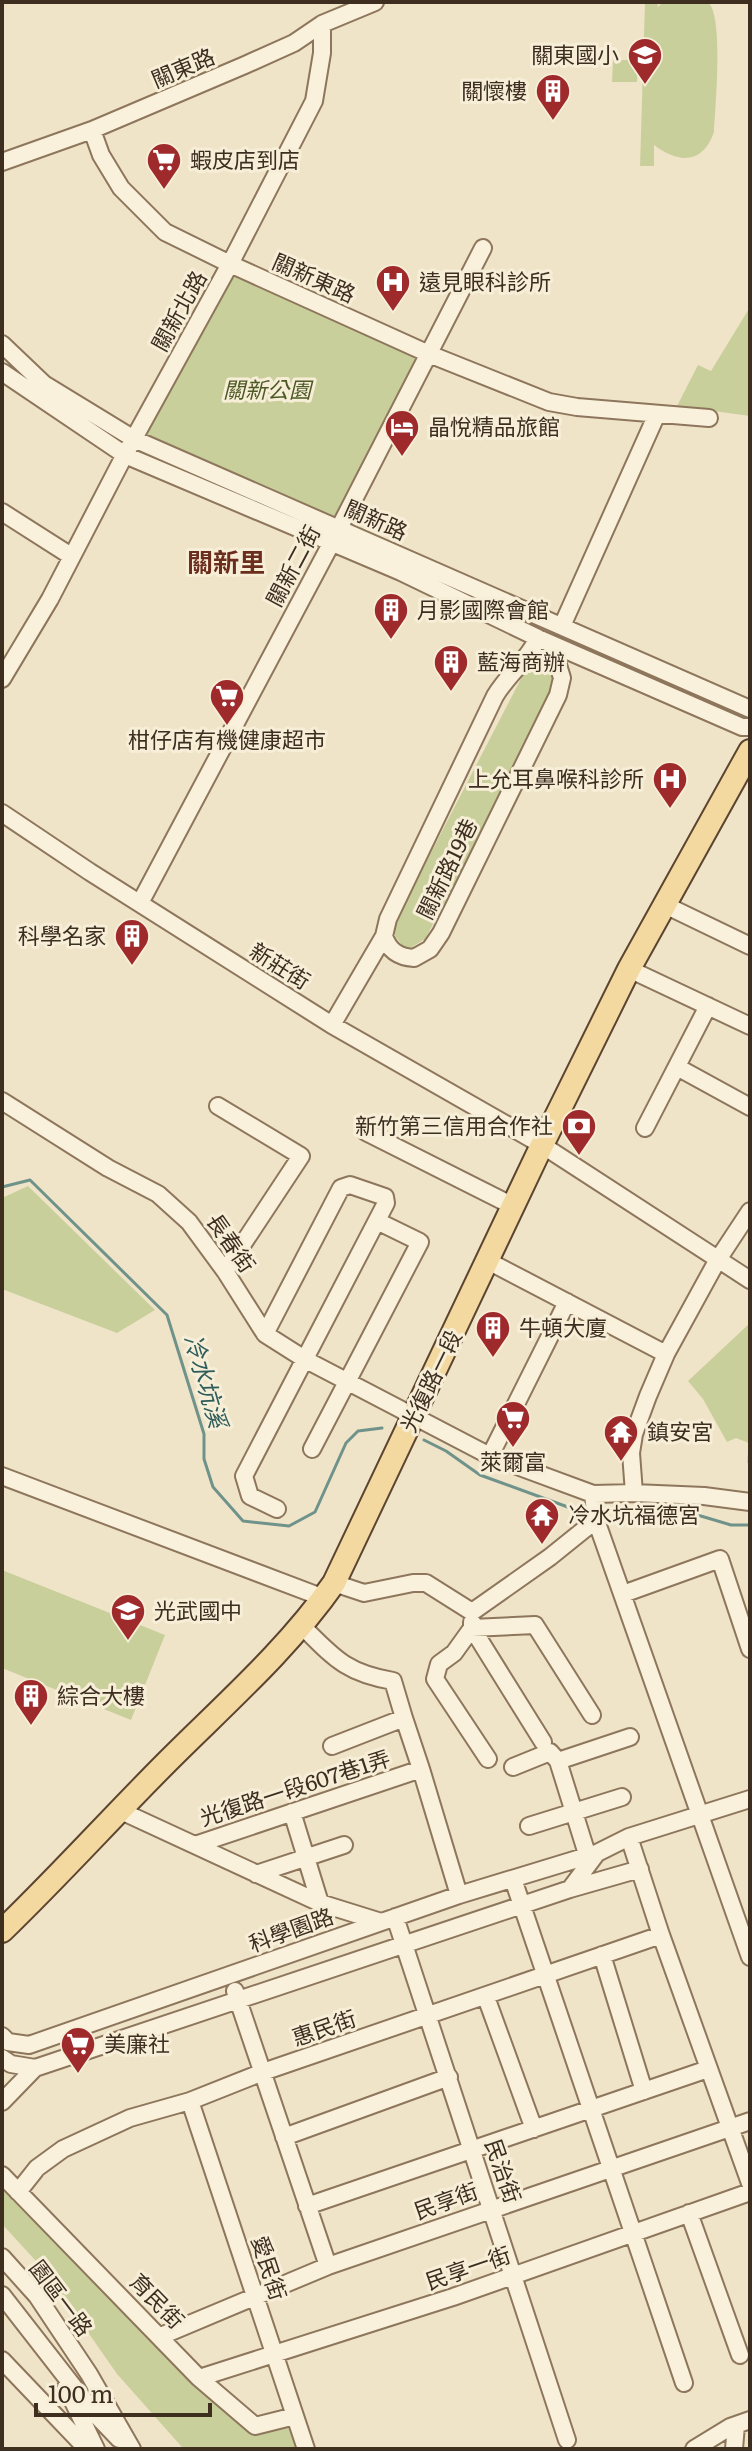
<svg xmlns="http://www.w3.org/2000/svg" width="752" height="2451" font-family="Literata,'Noto Sans TC',serif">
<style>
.green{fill:#c9cf9b}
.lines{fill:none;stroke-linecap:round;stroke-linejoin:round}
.stream{stroke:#6f938a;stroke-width:3}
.minor-casing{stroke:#8d765c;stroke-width:20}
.major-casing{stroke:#5b4430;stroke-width:26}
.minor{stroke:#faf1dc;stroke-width:16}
.major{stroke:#f3d9a0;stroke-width:22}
.labels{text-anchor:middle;stroke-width:6;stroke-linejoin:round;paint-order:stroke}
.poi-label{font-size:22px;fill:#3d2e20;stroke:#f7eed8;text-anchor:start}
.street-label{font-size:22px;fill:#3d2e20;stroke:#f7eed8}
.park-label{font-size:22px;font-style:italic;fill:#4d5a26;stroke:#f7eed8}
.water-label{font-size:24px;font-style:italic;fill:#2f5d5a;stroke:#f7eed8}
.quarter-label{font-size:26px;font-weight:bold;fill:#6b2e1e;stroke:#f7eed8}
</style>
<rect width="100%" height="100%" fill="#f0e4c8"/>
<path class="green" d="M645,2H657L658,7L663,2H708C724,16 715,108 714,132C703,164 679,164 654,145V166H640Z
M613,60H638L637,82H612Z
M221,266L418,356L335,520L140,437Z
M750,307V416L677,406L698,365L711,371Z
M549,661L560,686L425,939L410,948L402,945L395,936V922L526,669L534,662Z
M28,1186L155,1310L117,1333L2,1289V1198Z
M750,1323V1463H747L749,1443L736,1438L727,1442L703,1399L688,1381Z
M2,1570L165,1635L131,1720L2,1668Z
M2,2186L253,2432L290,2424L298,2449H185L181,2446L117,2374L46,2272L2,2224Z"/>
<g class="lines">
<path class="stream" d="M2,1187L30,1180L167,1315L204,1434V1459L213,1487L243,1521L289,1526L315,1512L346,1443L358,1431L382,1428
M424,1440L446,1451L480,1475L576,1510H587
M648,1510L684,1511L731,1525H750"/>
<g class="minor-casing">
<path id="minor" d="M92,130L101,155L121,188L165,232L230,264L429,354L549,402L577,407L709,418
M2,162L92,130L245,65L294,43L322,24L375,2
M2,344L44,384L134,439L750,709
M2,372L125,455L401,572L538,638L742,727H750
M2,512L71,556
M562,626L657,414
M2,679L50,599L121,462L230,264L314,101L322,53V24
M2,813L90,872L332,1025L542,1145L750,1280
M140,903L332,542L483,248
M663,904L750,946
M384,936C389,951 399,957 414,958L430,949L441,933L558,695L562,678L558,665L546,658H528
M629,969L750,1026
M332,1025L384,936L388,919L495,696C509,673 527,661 538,638
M677,1067L750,1107
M2,1101L108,1168L158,1194L189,1222L225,1271L265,1334L306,1360L490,1456L593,1494L634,1493L704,1496L750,1502
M218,1106L301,1156L225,1271
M645,1128L708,1006
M366,1132L513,1206
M488,1261L666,1354
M265,1334L341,1188L350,1185L385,1197L386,1203L244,1476L250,1496L277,1509
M312,1449L420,1242L377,1221
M490,1456L567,1302
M2,1476L324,1598
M634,1493L631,1453L634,1434L648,1396L666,1354L717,1261L750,1211
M593,1494L596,1520L750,1957
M334,1583L364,1593L413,1583H426L472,1612
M623,1594L720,1559L750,1649
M472,1612L550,1557L596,1520
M472,1622V1628L543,1742
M302,1626C334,1658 346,1673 393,1681L404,1718
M488,1759L435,1679L439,1664L454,1653L472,1628L535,1625L592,1715
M558,1761L630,1737
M513,1767L550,1752L558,1761L587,1854
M421,1769L459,1895
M121,1811L320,1903L381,1922
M292,1812L320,1903
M529,1826L622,1797
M629,1837L661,1935L750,2183
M195,1845L421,1769L404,1718L332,1746
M256,1874L344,1845
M513,1879L684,2383
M570,1889L640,1869
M395,1917L567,2440
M602,1955L644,2091
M235,1991L328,2266
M486,1997L534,2129
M2,2036L8,2042L29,2045L459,1895L597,1853L629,1837L750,1799
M2,2058L11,2064L35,2068L570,1889L597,1853
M190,2101L306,2449
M2,2102L35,2068
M284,2137L449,2077
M2,2175L199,2378L255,2426L295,2416
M18,2192L37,2168L63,2149L130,2118L190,2101L263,2072L661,1935
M307,2206L708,2069
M689,2213L740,2355
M2,2257L37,2296L89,2374L132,2449
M2,2295L94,2413L119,2439
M161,2336L328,2266L750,2121
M2,2360L87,2449
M199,2378L453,2297L750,2192
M66,2387L96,2449
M694,2449L730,2427L750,2420
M734,2449L736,2425"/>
</g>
<g class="major-casing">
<path id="major" d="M2,1931C59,1876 112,1817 168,1761C225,1704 287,1650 334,1583L542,1145L629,969L750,751"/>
</g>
<use href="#minor" class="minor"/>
<use href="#major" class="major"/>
</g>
<defs>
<g id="school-pin" transform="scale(1.8)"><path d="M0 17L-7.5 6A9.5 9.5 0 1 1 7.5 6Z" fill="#9e2a2b" stroke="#f7eed8"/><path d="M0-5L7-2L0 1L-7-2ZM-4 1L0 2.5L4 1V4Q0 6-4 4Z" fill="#fff"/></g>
<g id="building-pin" transform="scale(1.8)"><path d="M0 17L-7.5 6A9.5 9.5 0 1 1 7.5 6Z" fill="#9e2a2b" stroke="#f7eed8"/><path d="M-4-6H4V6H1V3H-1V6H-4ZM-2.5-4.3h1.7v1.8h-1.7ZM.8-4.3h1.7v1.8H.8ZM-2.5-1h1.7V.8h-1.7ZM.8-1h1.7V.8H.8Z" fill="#fff"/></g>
<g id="supermarket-pin" transform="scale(1.8)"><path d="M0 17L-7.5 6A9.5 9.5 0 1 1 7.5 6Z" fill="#9e2a2b" stroke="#f7eed8"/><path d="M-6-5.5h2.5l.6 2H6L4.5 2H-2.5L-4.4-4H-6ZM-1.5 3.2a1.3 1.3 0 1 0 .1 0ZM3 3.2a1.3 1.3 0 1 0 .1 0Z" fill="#fff"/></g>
<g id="hospital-pin" transform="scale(1.8)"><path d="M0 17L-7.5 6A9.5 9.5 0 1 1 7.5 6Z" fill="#9e2a2b" stroke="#f7eed8"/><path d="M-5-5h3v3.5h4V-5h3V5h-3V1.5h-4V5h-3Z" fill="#fff"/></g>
<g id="hotel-pin" transform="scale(1.8)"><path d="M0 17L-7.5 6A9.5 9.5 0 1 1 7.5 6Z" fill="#9e2a2b" stroke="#f7eed8"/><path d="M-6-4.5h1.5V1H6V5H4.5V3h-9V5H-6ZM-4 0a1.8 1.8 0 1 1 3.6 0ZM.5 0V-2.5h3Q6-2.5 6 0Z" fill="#fff"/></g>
<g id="bank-pin" transform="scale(1.8)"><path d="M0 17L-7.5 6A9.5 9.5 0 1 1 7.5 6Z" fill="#9e2a2b" stroke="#f7eed8"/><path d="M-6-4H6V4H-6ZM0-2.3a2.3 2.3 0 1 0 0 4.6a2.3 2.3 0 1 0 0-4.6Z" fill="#fff"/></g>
<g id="temple-pin" transform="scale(1.8)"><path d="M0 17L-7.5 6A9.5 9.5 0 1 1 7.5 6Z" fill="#9e2a2b" stroke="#f7eed8"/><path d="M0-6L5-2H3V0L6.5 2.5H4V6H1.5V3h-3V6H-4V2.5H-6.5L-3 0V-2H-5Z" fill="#fff"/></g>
</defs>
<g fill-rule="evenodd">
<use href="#school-pin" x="645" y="55"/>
<use href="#building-pin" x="553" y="91"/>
<use href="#supermarket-pin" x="164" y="160"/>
<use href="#hospital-pin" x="393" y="282"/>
<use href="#hotel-pin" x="402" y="427"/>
<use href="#building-pin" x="391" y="610"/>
<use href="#building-pin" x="451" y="662"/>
<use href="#supermarket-pin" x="227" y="696"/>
<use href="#hospital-pin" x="670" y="779"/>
<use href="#building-pin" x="132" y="936"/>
<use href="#bank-pin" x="579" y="1126"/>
<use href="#building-pin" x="493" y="1328"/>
<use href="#supermarket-pin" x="513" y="1418"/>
<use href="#temple-pin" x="621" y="1432"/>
<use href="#temple-pin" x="542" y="1515"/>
<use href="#school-pin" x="128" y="1611"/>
<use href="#building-pin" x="31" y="1696"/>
<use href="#supermarket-pin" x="78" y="2044"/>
</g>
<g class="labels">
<g class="poi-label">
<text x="619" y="63" text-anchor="end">關東國小</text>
<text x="527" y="99" text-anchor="end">關懷樓</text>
<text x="190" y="168">蝦皮店到店</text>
<text x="419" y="290">遠見眼科診所</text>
<text x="428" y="435">晶悅精品旅館</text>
<text x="417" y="618">月影國際會館</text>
<text x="477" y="670">藍海商辦</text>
<text x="227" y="748" text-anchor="middle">柑仔店有機健康超市</text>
<text x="644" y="787" text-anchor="end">上允耳鼻喉科診所</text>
<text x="106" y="944" text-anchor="end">科學名家</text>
<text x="553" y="1134" text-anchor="end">新竹第三信用合作社</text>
<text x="519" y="1336">牛頓大廈</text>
<text x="647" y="1440">鎮安宮</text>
<text x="513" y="1470" text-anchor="middle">萊爾富</text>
<text x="568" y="1523">冷水坑福德宮</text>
<text x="154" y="1619">光武國中</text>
<text x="57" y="1704">綜合大樓</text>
<text x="104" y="2052">美廉社</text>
</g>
<g class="street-label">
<text transform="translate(183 68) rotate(-23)" y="8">關東路</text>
<text transform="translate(314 278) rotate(24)" y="8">關新東路</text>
<text transform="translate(179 311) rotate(-61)" y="8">關新北路</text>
<text transform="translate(376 520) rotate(24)" y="8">關新路</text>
<text transform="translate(293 566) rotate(-62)" y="8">關新二街</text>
<text transform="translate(447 869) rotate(-64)" y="8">關新路19巷</text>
<text transform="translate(280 966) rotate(32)" y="8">新莊街</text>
<text transform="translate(231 1243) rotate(55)" y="8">長春街</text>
<text transform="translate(431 1381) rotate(-64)" y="8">光復路一段</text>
<text transform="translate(295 1788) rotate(-18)" y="8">光復路一段607巷1弄</text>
<text transform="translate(291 1930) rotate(-20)" y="8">科學園路</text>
<text transform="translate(324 2028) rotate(-19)" y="8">惠民街</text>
<text transform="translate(503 2171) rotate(71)" y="8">民治街</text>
<text transform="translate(446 2201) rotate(-20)" y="8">民享街</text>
<text transform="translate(269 2268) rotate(72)" y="8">愛民街</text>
<text transform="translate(468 2268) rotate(-19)" y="8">民享一街</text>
<text transform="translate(61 2298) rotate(53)" y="8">園區一路</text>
<text transform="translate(157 2301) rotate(46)" y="8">育民街</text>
</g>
<g class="park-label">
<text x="267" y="398">關新公園</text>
</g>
<g class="water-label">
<text transform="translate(205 1381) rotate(74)" y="8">冷水坑溪</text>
</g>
<g class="quarter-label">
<text x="226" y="572">關新里</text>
</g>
</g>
<rect width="752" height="2451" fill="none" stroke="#3d2e20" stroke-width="8"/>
<path d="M36 2403v12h174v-12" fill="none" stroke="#3d2e20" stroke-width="4"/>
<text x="48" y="2403" font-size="24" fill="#3d2e20" stroke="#f7eed8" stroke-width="6" paint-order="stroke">100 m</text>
</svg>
